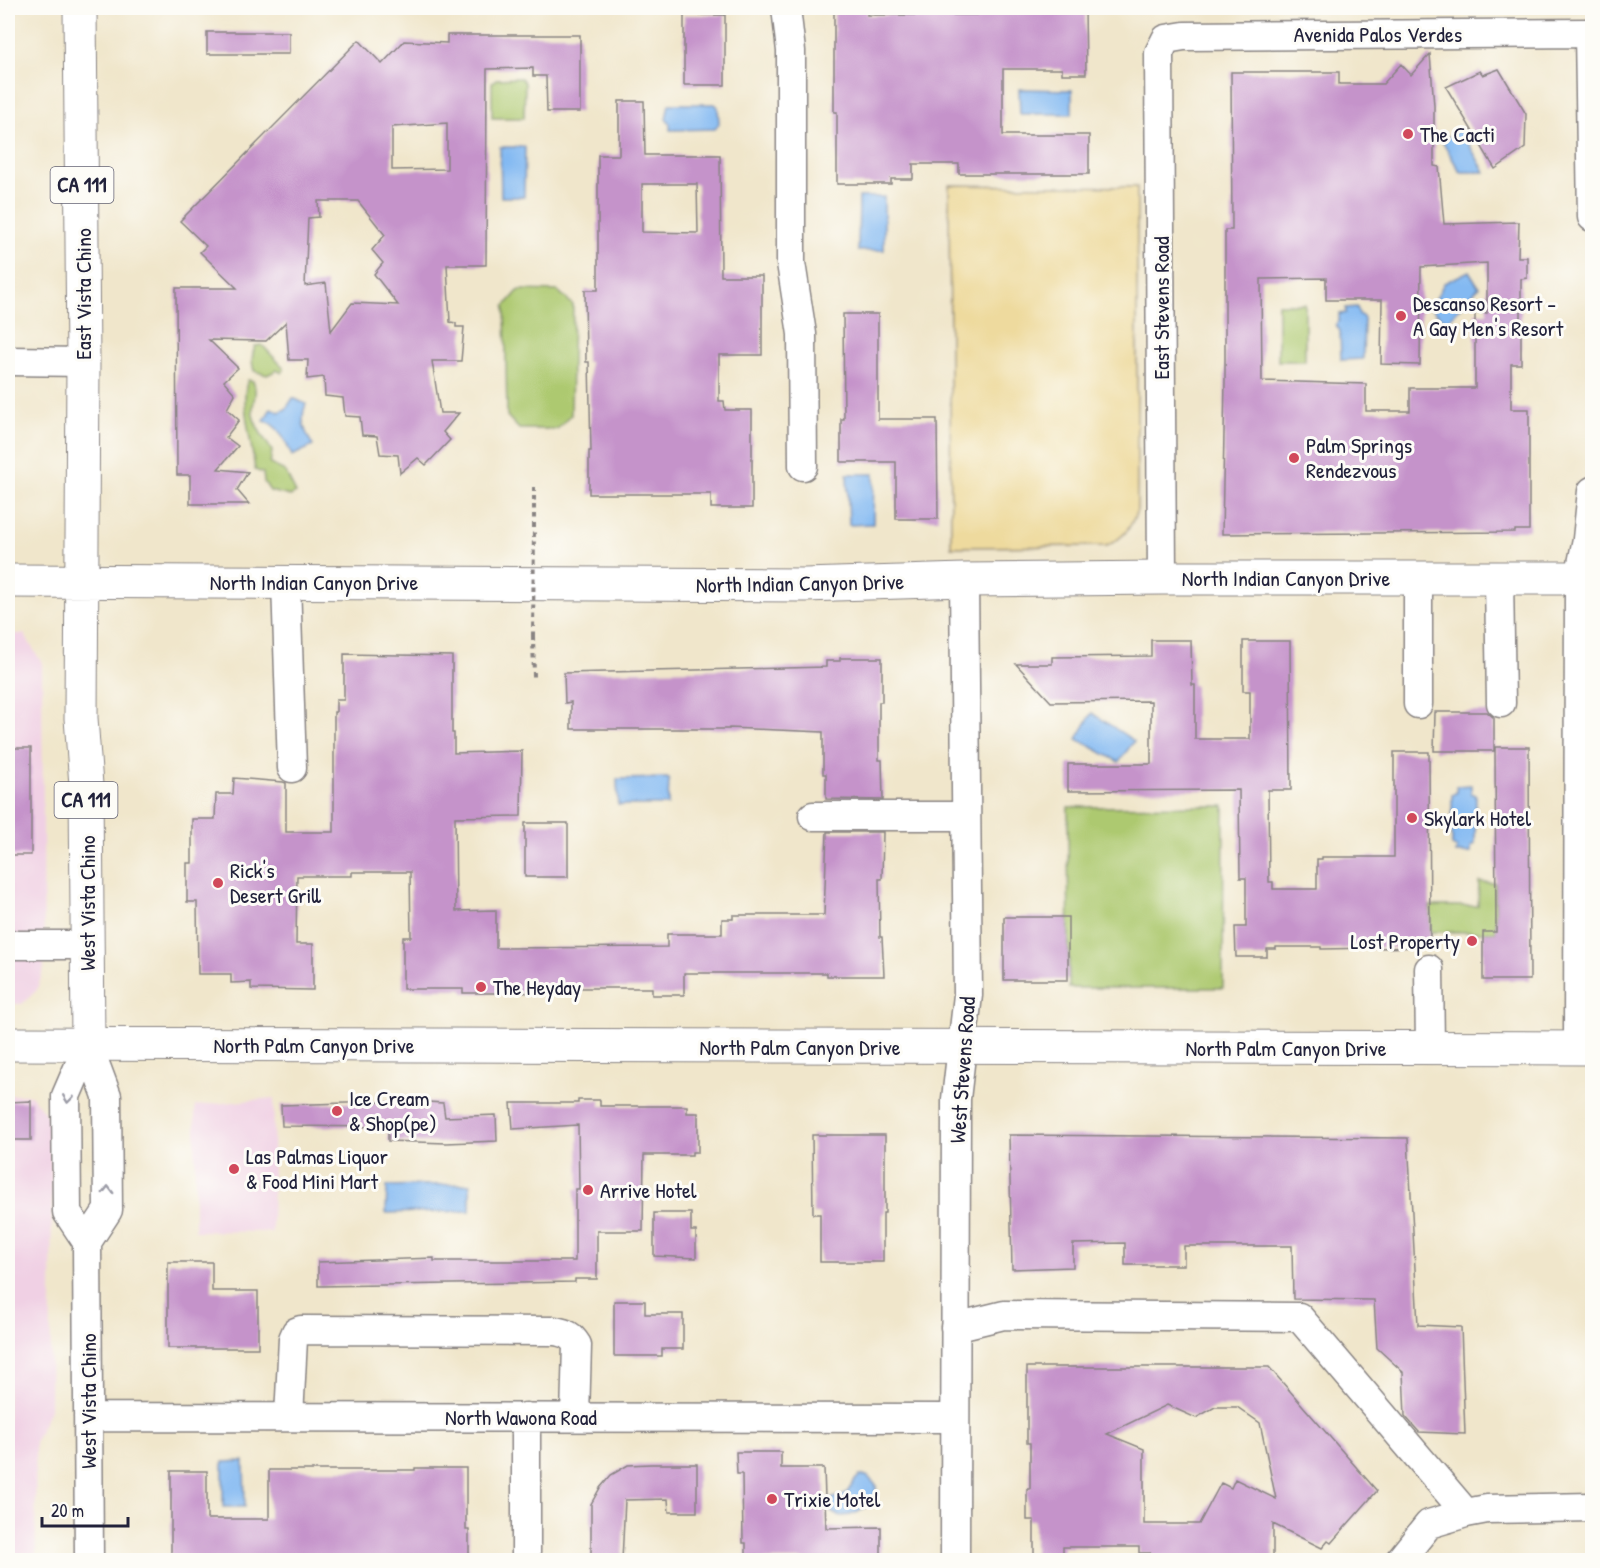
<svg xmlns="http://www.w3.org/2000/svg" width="1600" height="1568" font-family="'Patrick Hand',sans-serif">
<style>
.built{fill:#f0d0e4}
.green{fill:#adc96f;stroke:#687655;stroke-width:1.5}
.sand{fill:#eeda9e;stroke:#887e6c;stroke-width:1.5}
.water{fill:#83b9f2;stroke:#526e96;stroke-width:1.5}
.building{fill:#c593ca;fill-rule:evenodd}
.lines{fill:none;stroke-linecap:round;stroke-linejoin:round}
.minor-casing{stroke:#898483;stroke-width:31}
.major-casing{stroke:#898483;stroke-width:35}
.path{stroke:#898483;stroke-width:4;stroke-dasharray:4.5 4.5;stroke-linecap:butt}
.minor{stroke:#fff;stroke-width:28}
.major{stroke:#fff;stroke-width:33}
.path-bridge{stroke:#898483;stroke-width:4;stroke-dasharray:4.5 4.5;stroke-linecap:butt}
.oneway{stroke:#9c9ca7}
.poi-dot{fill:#d1495b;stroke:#fdfcf7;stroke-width:2}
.labels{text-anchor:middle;stroke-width:6;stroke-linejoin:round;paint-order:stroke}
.shield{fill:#fdfcf7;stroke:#646373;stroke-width:1.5}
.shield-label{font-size:21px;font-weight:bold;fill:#22223b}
.street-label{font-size:22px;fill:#22223b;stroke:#fdfcf7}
.poi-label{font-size:22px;fill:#22223b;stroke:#fdfcf7;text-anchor:start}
</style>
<rect width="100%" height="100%" fill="#fdfcf7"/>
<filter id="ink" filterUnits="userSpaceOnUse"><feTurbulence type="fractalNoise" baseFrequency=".0167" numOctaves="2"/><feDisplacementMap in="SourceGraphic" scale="12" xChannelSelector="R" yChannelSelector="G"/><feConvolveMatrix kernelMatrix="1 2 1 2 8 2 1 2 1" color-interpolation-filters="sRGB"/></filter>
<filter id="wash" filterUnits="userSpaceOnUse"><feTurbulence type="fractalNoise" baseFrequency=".008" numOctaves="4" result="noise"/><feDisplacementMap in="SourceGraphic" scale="24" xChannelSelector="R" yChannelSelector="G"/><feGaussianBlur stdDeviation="1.35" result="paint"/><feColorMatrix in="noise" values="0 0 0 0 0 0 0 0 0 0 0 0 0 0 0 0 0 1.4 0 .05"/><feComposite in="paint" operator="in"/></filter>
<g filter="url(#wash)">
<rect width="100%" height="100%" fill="#f0e6cb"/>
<path class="built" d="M8,634H24L42,663L44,968L37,990L22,1004H8Z
M8,1095H31L49,1119L52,1188L50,1410L35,1441L36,1560H8Z
M274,1098L272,1232L195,1231V1106Z"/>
<path class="green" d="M521,78L525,83L524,118H492V83L496,79Z
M519,290L558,291L573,305L571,415L557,429H519L507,416L505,306Z
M1278,304H1305V361H1278Z
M262,345L284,368L282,373L277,370L267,375L254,371C251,361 252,355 255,346Z
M248,380L253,381C259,395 251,402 253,415C256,429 265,439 272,451L270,464L285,471L296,493L290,496L270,491L264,482L263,473L255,470C253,448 239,398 248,380Z
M1224,806L1223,988H1069L1068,807Z
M1479,882L1495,883L1496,932H1430V906H1478Z"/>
<path class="sand" d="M949,185L1137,187V510C1131,528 1124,538 1106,546L951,547Z"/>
<path class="water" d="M1019,89L1072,90V114H1020Z
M669,104H715L718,107L719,124L715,129L670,130V124L666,119Z
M1460,129L1485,172H1460L1442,141Z
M500,147H525L524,197H501Z
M859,197H884V250L858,251Z
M1469,271L1479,287L1447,322L1431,308L1444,283Z
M1357,307L1359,314L1364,318L1363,359L1341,360L1340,331L1336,325L1339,321V314L1346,313V308Z
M293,398L306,404C299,420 305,432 313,446L292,456C286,443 279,424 264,421L271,408L279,412L286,409Z
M847,474H874L873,524L849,525Z
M1092,713L1134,741L1119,762L1077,739Z
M669,778L668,805H618L617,779Z
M1471,785V793L1476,795L1475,844L1471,847V853H1456L1457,849L1452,845V795L1457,792L1456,786Z
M470,1184V1211L386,1213L387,1186Z
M244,1461L245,1507H223V1462Z
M860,1476H867L876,1485C878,1506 844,1527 828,1509C826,1494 838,1500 846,1494L856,1479Z"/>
<g id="blocks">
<path class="building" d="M834,8H867V15H977V8H1085L1086,74H1062V69H1003V135H1089V174H959V164H913V179H891V184H837V112H834Z
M684,15H725V85H684Z
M207,32H289V54H207Z
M447,35H580V112H547L546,76H533V68L487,69L486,265H447L450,322L456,323V327H464L461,361H432L440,413H459L443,432L450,440L426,465L418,458L400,473L398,455L380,454L377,436L362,435L360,417L345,416L343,398L325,396L324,377L307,379L308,360H289L286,322L266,341L209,340L238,368L224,381L235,394L227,409L239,420L226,437L238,446L218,469L248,472L237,490L249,504H190V475H177L176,288H237L200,252L206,246L180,221L359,40L382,64L404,41L447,43ZM447,123V169L392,170V127ZM318,201H358L385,235L372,250L383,263L374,274L398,305L352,303L331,331L326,283L305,286L308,218L319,217Z
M1430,54L1434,106V166L1439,167L1444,224L1519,222L1518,257H1527V278L1521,279V364H1511V409H1529V530H1515V532L1222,534L1225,381V230H1232L1231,72H1339V84H1383L1401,64L1411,75ZM1487,263V313H1475V388H1410V411H1366V384L1262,381L1261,279L1326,278V300H1382L1381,364L1420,365L1421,267Z
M1499,69L1526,114L1525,148L1495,169L1446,87L1480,71L1483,75Z
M619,101H644L645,155H720L721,276H762V355H719V401H724L725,410H752V508H711V494H589V451H591L589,362H586L585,290H598V155H619ZM642,184H697L698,233L642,232Z
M843,314H878V419H937L938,519H896V462H841V419H844Z
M1151,640H1191L1192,685H1195V739H1250V691H1243V641H1290L1291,790H1268L1269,882H1273V889H1317V859H1322V857H1394V752H1429L1430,947L1321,949V947H1276V949H1267V957H1236L1235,927H1246V878H1240L1239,790L1068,791V764H1151V701L1051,702L1016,664H1052V657L1151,656Z
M344,654L452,656V733H454V753L522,751L521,816L455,817L456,911L496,910V948L667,947V934H722V919H733V915H824L827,832H883L882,879H879L880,937H882L884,976H827V973H684V995H652V988H567V992L497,993H463V989H403V937H411L410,872H352V876H297L296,944H313V990L251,989V982L231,983V974H198L197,902H187V863H192V819H215L216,794H233L234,778L283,782L286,783V832H334V712H336V700H344Z
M840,658H882V702H879V760H882L883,800L826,799V774H823V732L729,728V729H571V702L565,703L564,673L826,667V661H840Z
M1435,712H1487L1494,718V751H1434Z
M1495,747H1529L1530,980H1483V932H1496Z
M8,748H31V855H8Z
M525,823H568V877H525Z
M1004,917H1068V980H1004Z
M578,1100H600V1106H687V1113H698V1152H692V1155H644L643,1231H597V1279H575V1282L318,1286V1262L434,1258V1261H575V1189H579L578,1125L513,1129L511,1103H578Z
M31,1101V1140H8V1102Z
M412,1101L443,1103L445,1117L496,1115L497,1141L446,1143L388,1141V1127L282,1126L281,1105Z
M812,1135H885V1213H883V1262H820V1214H813Z
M1009,1135L1408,1138L1418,1325L1461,1327L1465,1434L1419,1432L1405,1416L1403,1372L1377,1348L1374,1300L1293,1299L1292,1246H1184V1265H1125V1243L1073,1244V1267L1012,1269Z
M654,1213H691V1231H696V1258L654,1256Z
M168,1262H212V1291H258V1348H168Z
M614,1301H645V1314H683V1349H662V1356H614Z
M1027,1367H1269L1377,1491L1331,1543L1328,1541L1322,1548L1273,1524V1560H1151V1553H1139V1547H1063V1560H1034V1520H1027V1489H1030V1443H1027ZM1167,1405L1196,1418L1215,1407H1237L1260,1423L1276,1499L1235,1479L1231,1488L1221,1483L1199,1524H1144V1449L1107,1434Z
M736,1452H781V1468H824L826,1528L881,1527V1560H746V1543H743L742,1474H737Z
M651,1464H697V1512H669L668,1499L625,1500L622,1560H591V1504L600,1488L611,1475L628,1465Z
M415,1468H466V1530H469V1560H330V1557H286V1560H171V1471H207V1519H269V1470H415Z"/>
</g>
</g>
<g filter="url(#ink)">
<use href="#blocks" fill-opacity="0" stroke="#898483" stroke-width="1.5"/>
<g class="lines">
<g class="minor-casing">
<path id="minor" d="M786,8L791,51V263L802,334L803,466
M8,361L83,362
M1162,578L1159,53L1166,39L1184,36L1589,33L1592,217
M1418,578V704
M1499,578L1501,703
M286,582L292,768
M813,816H966
M8,945H87
M1429,969L1430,1047
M88,1045L107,1096L108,1210L87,1242L89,1560
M1578,1048L1579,578L1587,539L1592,491
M87,1242L67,1212L66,1096L88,1045
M955,1327L1004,1315L1299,1317L1466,1513
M88,1417L955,1418
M289,1417L293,1339L296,1332L301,1330L555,1331C566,1333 571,1335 577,1345L575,1417
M526,1417V1560
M955,1560L956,1099L968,995L964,580
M1400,1560L1429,1524L1466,1513L1487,1509L1592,1507"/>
</g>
<g class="major-casing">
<path id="major" d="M80,8L83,362L81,718L86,785L88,1045
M8,581L805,585L964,580L1162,578H1592
M8,1044L1592,1048"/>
</g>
<path class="path" d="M534,487V527
M533,636L534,677"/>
<use href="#minor" class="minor"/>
<use href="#major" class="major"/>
<path class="path-bridge" d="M533,636L534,527"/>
</g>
<defs><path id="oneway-chevron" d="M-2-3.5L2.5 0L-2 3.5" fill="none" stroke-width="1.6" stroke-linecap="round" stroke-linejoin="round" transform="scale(1.5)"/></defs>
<g class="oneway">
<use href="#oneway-chevron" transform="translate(68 1099) rotate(97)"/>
<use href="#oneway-chevron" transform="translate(108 1190) rotate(-90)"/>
</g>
</g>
<g class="poi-dot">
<circle cx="1408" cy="134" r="6"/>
<circle cx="1401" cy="316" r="6"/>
<circle cx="1294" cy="458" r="6"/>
<circle cx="1412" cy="818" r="6"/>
<circle cx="218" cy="883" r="6"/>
<circle cx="1472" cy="941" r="6"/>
<circle cx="481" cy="987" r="6"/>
<circle cx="337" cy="1111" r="6"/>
<circle cx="234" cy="1169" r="6"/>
<circle cx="588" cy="1190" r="6"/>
<circle cx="772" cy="1499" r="6"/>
</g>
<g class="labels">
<g class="shield">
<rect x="50.5" y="167" width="63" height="36" rx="4.5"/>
<rect x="54.5" y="782" width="63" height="36" rx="4.5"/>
</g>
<g class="shield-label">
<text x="82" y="192">CA 111</text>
<text x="86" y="807">CA 111</text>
</g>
<g class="street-label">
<text x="1378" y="42">Avenida Palos Verdes</text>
<text transform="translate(83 294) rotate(-90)" y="8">East Vista Chino</text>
<text transform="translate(1161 308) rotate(-90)" y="8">East Stevens Road</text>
<text x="1286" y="586">North Indian Canyon Drive</text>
<text x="314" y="590">North Indian Canyon Drive</text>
<text transform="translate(800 583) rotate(-1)" y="8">North Indian Canyon Drive</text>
<text transform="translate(87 903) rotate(-90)" y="8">West Vista Chino</text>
<text x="314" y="1053">North Palm Canyon Drive</text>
<text x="800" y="1055">North Palm Canyon Drive</text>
<text x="1286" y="1056">North Palm Canyon Drive</text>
<text transform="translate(962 1070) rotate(-86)" y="8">West Stevens Road</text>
<text transform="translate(88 1401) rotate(-90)" y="8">West Vista Chino</text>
<text x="521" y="1425">North Wawona Road</text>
</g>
<g class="poi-label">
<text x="1420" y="142">The Cacti</text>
<text x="1413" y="311">Descanso Resort -<tspan x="1413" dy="25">A Gay Men's Resort</tspan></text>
<text x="1306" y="453">Palm Springs<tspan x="1306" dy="25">Rendezvous</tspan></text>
<text x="1424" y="826">Skylark Hotel</text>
<text x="230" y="878">Rick's<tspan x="230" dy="25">Desert Grill</tspan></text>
<text x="1460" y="949" text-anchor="end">Lost Property</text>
<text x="493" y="995">The Heyday</text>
<text x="349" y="1106">Ice Cream<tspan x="349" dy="25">&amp; Shop(pe)</tspan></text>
<text x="246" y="1164">Las Palmas Liquor<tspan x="246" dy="25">&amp; Food Mini Mart</tspan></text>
<text x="600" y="1198">Arrive Hotel</text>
<text x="784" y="1507">Trixie Motel</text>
</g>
</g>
<rect width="1600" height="1568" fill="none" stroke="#fdfcf7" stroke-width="30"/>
<path d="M42 1517v9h86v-9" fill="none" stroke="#22223b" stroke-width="3"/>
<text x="51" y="1517" font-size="18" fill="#22223b" stroke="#fdfcf7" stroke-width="4.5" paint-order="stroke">20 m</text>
</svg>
